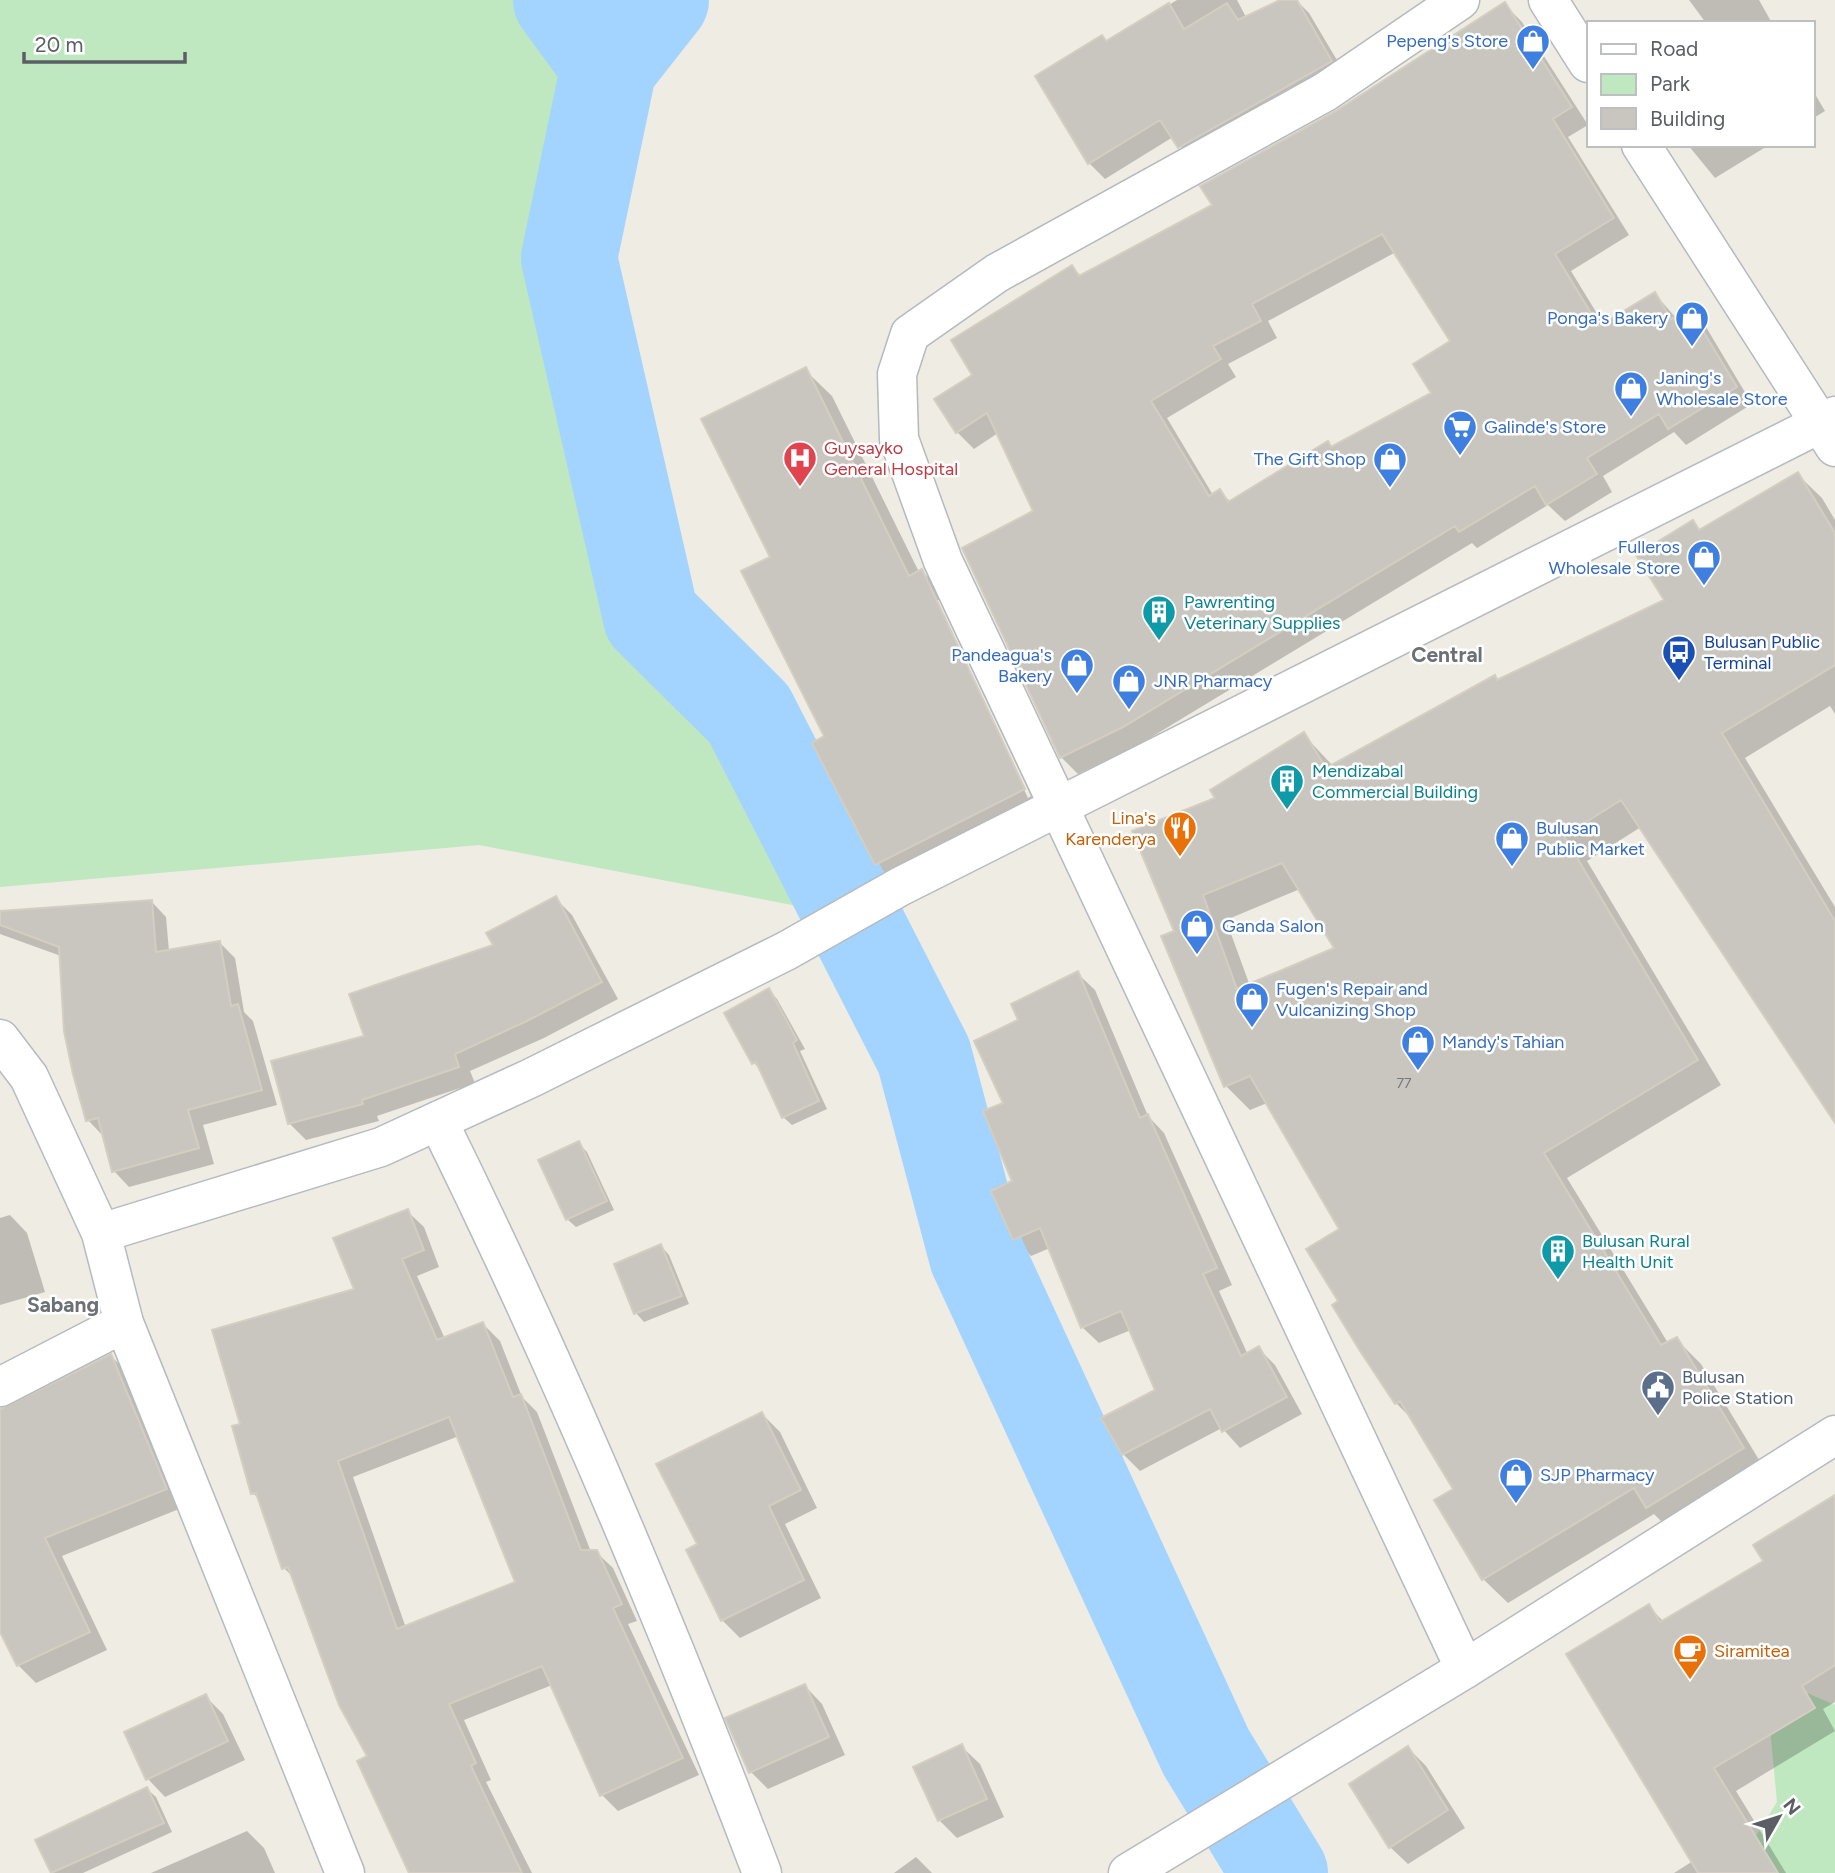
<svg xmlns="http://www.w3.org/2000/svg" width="1835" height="1873" font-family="Figtree,sans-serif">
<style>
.green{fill:#bfe7c0}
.shadow{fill:#0003;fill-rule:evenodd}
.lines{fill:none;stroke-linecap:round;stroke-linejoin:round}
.river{stroke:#a3d4ff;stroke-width:96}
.building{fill:#c9c6c0;stroke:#d3cec1;stroke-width:2;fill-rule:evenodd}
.street-casing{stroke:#b6b9be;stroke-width:41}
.secondary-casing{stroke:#b7bac0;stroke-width:41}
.street{stroke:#fff;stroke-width:38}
.secondary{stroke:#fff;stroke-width:38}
.labels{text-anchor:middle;stroke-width:5;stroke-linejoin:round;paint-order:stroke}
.number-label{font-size:14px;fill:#76797b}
.shop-label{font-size:18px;fill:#366cbe;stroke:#fff;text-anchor:start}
.health-label{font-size:18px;fill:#be3a42;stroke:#fff;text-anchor:start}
.culture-label{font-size:18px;fill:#0d838f;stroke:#fff;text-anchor:start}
.transit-label{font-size:18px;fill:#164399;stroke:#fff;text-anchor:start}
.food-label{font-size:18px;fill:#c56008;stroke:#fff;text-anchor:end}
.service-label{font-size:18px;fill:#4e5e75;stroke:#fff;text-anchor:start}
.quarter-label{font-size:21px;font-weight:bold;fill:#6c7176;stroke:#fff}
</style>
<rect width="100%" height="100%" fill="#eeece3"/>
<path class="green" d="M0,0H523L574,75L548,256L628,633L735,730L824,911L479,845L0,887Z
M582,0H636L611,34Z
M1765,1675L1835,1705V1873H1733L1777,1802Z"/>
<path class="shadow" d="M1177,0H1237L1246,17L1285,0H1296L1309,13L1347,77L1195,163L1173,137L1105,179L1089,163L1107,42Z
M1689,0H1759L1772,23H1706Z
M1505,5L1522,22L1588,125L1568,137L1629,235L1571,271L1604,325L1655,294L1676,318L1689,310L1706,327L1752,404L1686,445L1674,432L1603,476L1612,492L1565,521L1548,505L1477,548L1472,543L1140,744L1078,774L1061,757L1036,512L998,433L974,449L957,432L975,375L1072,267L1082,277L1214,205L1336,113ZM1396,252L1453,342L1433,394L1231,502L1220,492L1213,495L1167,418L1236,377L1228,364L1277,338L1268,321Z
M1812,89L1825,111L1812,119Z
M1688,145H1769L1715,178Z
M805,370L832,396L919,572L922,571L948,597L1051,816L903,891L876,864L827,737ZM935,600H939L1031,796L1028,798Z
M1797,474L1822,498L1835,520V714L1830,706L1745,758L1835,907V1120L1641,827L1587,861L1721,1085L1567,1178L1668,1343L1676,1339L1701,1364L1767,1473L1671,1531L1654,1514L1508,1603L1483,1579L1456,1489L1415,1422L1396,1403L1341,1302V1230L1267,1103L1250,1110L1226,1086L1177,932L1217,799L1304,735L1333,766L1495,677L1498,681L1666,601L1693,523L1702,531ZM1300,889L1336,949L1250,986L1226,920Z
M556,899L572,915L618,999L544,1038L470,1071L475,1083L377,1116L379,1121L306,1140L289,1123L366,1037L495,946Z
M151,901L166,917L169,951L220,943L235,958L244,1012L253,1021L277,1105L203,1125L214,1164L129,1187L114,1171L103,1136L88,1120L61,956L0,934V912Z
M1078,974L1095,990L1148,1116L1164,1133L1232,1285L1219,1291L1248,1355L1259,1349L1275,1365L1302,1414L1240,1448L1222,1428L1140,1471L1123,1454L1158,1391L1131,1330L1099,1343L1082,1327L1050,1248L1031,1256L1015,1239L1014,1182L1006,1104L1021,1021Z
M769,990L777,999L805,1049L800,1051L827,1109L792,1125L783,1117L763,1072L754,1063Z
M578,1143L587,1152L614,1210L576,1227L567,1219Z
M407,1211L424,1227L439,1267L417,1276L445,1339L483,1324L500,1341L522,1397L537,1412L591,1552H596L613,1568L637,1621L628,1624L699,1775L618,1811L602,1795L552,1685L464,1720L491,1780L486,1782L532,1873H411L370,1757L294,1578L284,1568L260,1500L253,1493L242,1425L356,1290ZM459,1436L518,1583L406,1628L353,1477Z
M10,1215L27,1233L45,1292L0,1305V1218Z
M661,1246L669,1255L689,1304L644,1322L636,1313Z
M111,1356L129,1374L184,1507L62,1556L107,1650L36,1683L18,1665L0,1628V1439Z
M762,1414L780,1432L817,1508L785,1524L821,1598L740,1638L722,1620L699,1545Z
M1835,1507V1702L1823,1709L1835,1731L1736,1791L1786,1873H1674L1693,1861L1648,1606L1664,1622L1765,1561Z
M805,1686L822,1704L845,1755L768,1789L751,1772Z
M206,1697L223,1714L245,1760L165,1797L148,1779Z
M962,1747L980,1764L1004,1817L957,1838L939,1820Z
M1408,1748L1426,1766L1465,1828L1408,1864L1390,1847Z
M147,1789L156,1797L172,1832L83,1873H53L38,1841Z
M247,1831L264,1848L275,1873H151Z
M916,1857L932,1873H894Z"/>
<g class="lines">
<path class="river" d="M561,0L609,66L569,258L651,617L749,714L924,1056L977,1256L1206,1752L1280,1873
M609,66L661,0"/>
</g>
<path class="building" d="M1280,0H1297L1332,61L1178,148L1160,120L1088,164L1035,76L1102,35L1106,41L1169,3L1184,29L1227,3L1238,20Z
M1505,2L1572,107L1553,119L1614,218L1555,254L1599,326L1655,292L1671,319L1689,308L1737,387L1668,429L1659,414L1587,458L1597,474L1546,505L1535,486L1459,532L1455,526L1123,727L1060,758L962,548L1033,511L987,413L956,433L934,399L972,375L951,340L1072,265L1079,276L1212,205L1200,186L1336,111ZM1382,234L1450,341L1413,364L1431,393L1331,447L1328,441L1228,502L1220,489L1209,496L1151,401L1221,359L1213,346L1261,321L1252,304Z
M806,367L909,576L922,569L1025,789L875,865L812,743L824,736L741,571L770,557L701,419Z
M1798,472L1835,533V665L1722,733L1835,921V1123L1621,800L1564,836L1698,1060L1544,1153L1661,1345L1677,1337L1744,1448L1646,1508L1634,1488L1482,1580L1434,1500L1453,1489L1400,1401L1395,1404L1360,1351L1332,1305L1338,1301L1306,1249L1339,1229L1250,1076L1224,1087L1161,936L1174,931L1132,831L1215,798L1210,790L1304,732L1326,768L1495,675L1497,680L1664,600L1636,555L1693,520L1699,530ZM1282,863L1334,948L1237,989L1203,895Z
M556,896L602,982L527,1021L455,1054L459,1067L362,1100L363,1104L288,1124L271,1061L364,1036L349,994L493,945L486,933Z
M152,900L156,952L220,941L231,1006L238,1004L262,1090L188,1110L199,1148L112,1172L98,1118L86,1121L73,1074L64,1031L59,947L0,925V911Z
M1078,971L1140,1118L1148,1114L1217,1268L1203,1274L1241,1356L1259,1346L1287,1397L1222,1432L1210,1409L1122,1455L1101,1418L1155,1390L1121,1311L1081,1328L1040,1228L1013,1240L991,1191L1012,1181L983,1111L1003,1103L974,1041L1018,1020L1011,1004Z
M769,988L797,1040L793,1043L819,1101L782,1118L756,1062L752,1064L724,1013Z
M579,1141L607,1201L566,1220L538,1160Z
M408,1209L424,1250L402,1259L437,1340L483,1322L513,1397L521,1394L581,1550H597L622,1604L613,1608L683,1758L600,1796L542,1666L449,1704L476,1763L471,1766L522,1873H409L357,1761L367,1756L339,1705L288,1567L282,1569L256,1493L251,1494L232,1426L240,1424L212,1330L354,1289L333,1238ZM449,1417L515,1582L397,1629L338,1461Z
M661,1244L682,1296L634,1314L614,1264Z
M111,1354L167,1489L45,1538L90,1632L17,1666L0,1632V1409Z
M762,1412L801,1490L769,1506L804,1580L721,1621L686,1550L697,1544L656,1464Z
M1835,1495V1665L1802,1686L1815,1708L1714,1768L1778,1873H1698L1566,1654L1649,1604L1660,1622L1763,1561L1753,1545Z
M805,1684L829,1737L749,1773L725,1718Z
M206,1694L228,1741L146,1780L124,1732Z
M962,1744L987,1799L938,1821L913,1767Z
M1408,1746L1448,1810L1389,1848L1349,1784Z
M147,1787L164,1823L51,1873L35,1840Z"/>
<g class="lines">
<g class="street-casing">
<path id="street" d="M1460,0L1325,92L997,273L910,334L897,374L899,439L943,561L1465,1669
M1548,0L1588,63
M1641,145L1835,447
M438,1121C559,1366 665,1618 762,1873
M0,1387L124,1323"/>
</g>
<g class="secondary-casing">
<path id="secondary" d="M0,1039L29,1077L101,1233L124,1323L345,1873
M101,1233L381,1147L531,1078L786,951L901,886L1835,416
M1128,1873L1465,1669L1835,1435"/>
</g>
<use href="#street" class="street"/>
<use href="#secondary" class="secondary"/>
</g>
<defs>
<g id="shop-pin" transform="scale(1.75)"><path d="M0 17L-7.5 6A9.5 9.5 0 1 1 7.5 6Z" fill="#3f7fe0" stroke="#fff"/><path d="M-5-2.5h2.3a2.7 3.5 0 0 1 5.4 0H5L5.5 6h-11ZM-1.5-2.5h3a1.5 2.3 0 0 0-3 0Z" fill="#fff"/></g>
<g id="supermarket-pin" transform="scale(1.75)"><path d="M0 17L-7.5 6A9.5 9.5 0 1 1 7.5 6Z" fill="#3f7fe0" stroke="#fff"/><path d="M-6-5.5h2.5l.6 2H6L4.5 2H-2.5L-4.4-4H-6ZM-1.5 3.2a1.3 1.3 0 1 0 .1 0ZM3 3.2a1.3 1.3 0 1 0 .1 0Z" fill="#fff"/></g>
<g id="hospital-pin" transform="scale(1.75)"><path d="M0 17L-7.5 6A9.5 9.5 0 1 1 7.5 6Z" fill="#e0444e" stroke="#fff"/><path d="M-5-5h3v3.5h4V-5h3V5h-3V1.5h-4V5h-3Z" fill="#fff"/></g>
<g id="building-pin" transform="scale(1.75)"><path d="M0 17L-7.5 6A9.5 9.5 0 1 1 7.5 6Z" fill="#0f9aa8" stroke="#fff"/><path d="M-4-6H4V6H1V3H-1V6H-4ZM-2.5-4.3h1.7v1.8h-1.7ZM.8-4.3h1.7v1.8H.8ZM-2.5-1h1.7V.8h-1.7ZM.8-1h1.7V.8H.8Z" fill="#fff"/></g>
<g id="bus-pin" transform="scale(1.75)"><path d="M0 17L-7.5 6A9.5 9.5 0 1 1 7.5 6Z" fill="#1a4fb4" stroke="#fff"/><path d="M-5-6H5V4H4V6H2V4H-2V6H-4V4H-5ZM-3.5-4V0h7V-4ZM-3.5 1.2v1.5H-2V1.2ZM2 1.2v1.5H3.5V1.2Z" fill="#fff"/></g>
<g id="restaurant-pin" transform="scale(1.75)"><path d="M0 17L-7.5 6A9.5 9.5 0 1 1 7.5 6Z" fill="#e8710a" stroke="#fff"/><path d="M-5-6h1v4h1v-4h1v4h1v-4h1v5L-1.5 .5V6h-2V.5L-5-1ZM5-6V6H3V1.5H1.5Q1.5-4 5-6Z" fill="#fff"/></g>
<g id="civic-pin" transform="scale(1.75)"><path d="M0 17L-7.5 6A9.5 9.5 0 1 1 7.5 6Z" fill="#5c6f8a" stroke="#fff"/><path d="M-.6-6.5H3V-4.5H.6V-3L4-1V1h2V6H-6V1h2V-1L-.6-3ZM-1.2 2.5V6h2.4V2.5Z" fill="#fff"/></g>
<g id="cafe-pin" transform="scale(1.75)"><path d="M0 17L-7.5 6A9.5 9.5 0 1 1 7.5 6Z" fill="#e8710a" stroke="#fff"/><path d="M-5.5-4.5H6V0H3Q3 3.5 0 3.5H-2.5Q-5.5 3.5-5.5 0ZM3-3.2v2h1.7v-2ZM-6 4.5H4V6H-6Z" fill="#fff"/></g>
</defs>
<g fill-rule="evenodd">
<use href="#shop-pin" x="1533" y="41"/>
<use href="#shop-pin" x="1692" y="318"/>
<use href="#shop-pin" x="1631" y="388"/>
<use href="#supermarket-pin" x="1460" y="427"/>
<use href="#hospital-pin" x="800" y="458"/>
<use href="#shop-pin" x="1390" y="459"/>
<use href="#shop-pin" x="1704" y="557"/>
<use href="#building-pin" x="1159" y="612"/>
<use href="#bus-pin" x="1679" y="652"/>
<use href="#shop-pin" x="1077" y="665"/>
<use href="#shop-pin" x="1129" y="681"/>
<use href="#building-pin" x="1287" y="781"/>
<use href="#restaurant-pin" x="1180" y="828"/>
<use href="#shop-pin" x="1512" y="838"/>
<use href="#shop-pin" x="1197" y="926"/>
<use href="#shop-pin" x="1252" y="999"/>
<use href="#shop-pin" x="1418" y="1042"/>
<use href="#building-pin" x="1558" y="1251"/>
<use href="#civic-pin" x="1658" y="1387"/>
<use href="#shop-pin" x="1516" y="1475"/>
<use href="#cafe-pin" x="1690" y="1651"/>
</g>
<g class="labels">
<g class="number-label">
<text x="1404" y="1088">77</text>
</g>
<g class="shop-label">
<text x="1508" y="47" text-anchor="end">Pepeng's Store</text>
<text x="1668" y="324" text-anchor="end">Ponga's Bakery</text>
<text x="1656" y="384">Janing's<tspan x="1656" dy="21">Wholesale Store</tspan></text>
<text x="1484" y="433">Galinde's Store</text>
<text x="1366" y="465" text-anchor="end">The Gift Shop</text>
<text x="1680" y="553" text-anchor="end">Fulleros<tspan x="1680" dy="21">Wholesale Store</tspan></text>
<text x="1052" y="661" text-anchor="end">Pandeagua's<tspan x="1052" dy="21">Bakery</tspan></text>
<text x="1154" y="687">JNR Pharmacy</text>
<text x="1536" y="834">Bulusan<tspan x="1536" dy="21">Public Market</tspan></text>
<text x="1222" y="932">Ganda Salon</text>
<text x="1276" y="995">Fugen's Repair and<tspan x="1276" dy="21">Vulcanizing Shop</tspan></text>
<text x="1442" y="1048">Mandy's Tahian</text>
<text x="1540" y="1481">SJP Pharmacy</text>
</g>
<g class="health-label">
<text x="824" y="454">Guysayko<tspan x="824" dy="21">General Hospital</tspan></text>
</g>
<g class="culture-label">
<text x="1184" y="608">Pawrenting<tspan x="1184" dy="21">Veterinary Supplies</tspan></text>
<text x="1312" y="777">Mendizabal<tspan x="1312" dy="21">Commercial Building</tspan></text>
<text x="1582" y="1247">Bulusan Rural<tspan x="1582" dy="21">Health Unit</tspan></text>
</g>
<g class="transit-label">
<text x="1704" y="648">Bulusan Public<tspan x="1704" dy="21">Terminal</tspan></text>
</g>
<g class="food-label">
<text x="1156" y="824">Lina's<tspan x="1156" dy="21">Karenderya</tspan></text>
<text x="1714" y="1657" text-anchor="start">Siramitea</text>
</g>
<g class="service-label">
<text x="1682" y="1383">Bulusan<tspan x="1682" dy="21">Police Station</tspan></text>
</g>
<g class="quarter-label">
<text x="1447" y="662">Central</text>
<text x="63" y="1312">Sabang</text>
</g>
</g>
<rect x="1587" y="21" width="228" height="126" fill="#ffffff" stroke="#bdbfc1" stroke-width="2"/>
<rect x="1601" y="44" width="35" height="10" fill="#ffffff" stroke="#bdbfc1" stroke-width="2"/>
<text x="1650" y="56" font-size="21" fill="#5b5f64">Road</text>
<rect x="1601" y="74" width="35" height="21" fill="#bfe7c0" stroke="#bdbfc1" stroke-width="2"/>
<text x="1650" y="91" font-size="21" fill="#5b5f64">Park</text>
<rect x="1601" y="108" width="35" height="21" fill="#c9c6c0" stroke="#bdbfc1" stroke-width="2"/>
<text x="1650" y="126" font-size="21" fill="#5b5f64">Building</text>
<g transform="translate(1779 1817) rotate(51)" stroke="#ffffff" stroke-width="5" paint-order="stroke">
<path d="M0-5L12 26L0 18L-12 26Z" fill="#5b5f64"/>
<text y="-10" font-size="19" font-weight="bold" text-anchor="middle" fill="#5b5f64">N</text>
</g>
<path d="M24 52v10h161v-10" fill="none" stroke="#5b5f64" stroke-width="3.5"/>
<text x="35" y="52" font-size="21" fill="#5b5f64" stroke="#ffffff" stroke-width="5" paint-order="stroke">20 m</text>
</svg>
